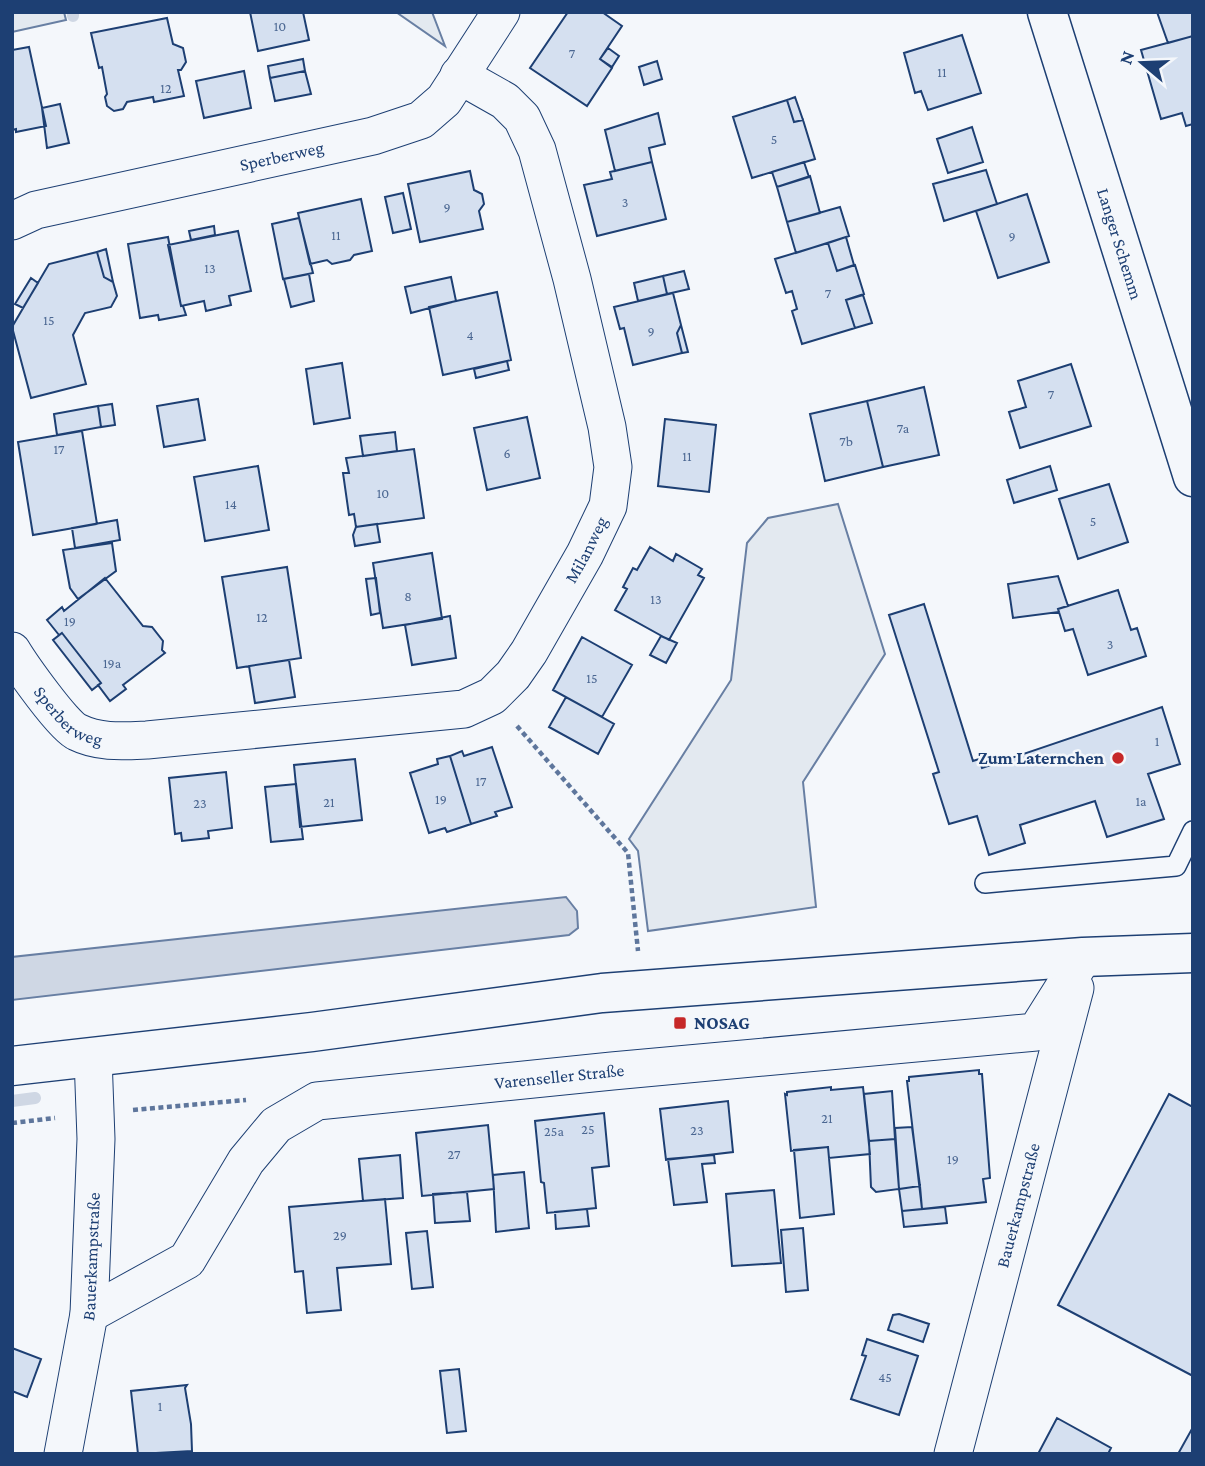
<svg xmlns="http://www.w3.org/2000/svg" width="1205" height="1466" font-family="'Crimson Pro',serif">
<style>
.green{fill:#e3e9f0;stroke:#687fa3;stroke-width:2}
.water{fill:#cfd7e4;stroke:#687fa3;stroke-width:2}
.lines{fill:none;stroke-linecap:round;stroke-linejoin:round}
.stream{stroke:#cfd7e4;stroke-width:12}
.building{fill:#d5e0f0;stroke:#1d3f73;stroke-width:2}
.service-casing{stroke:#1d3f73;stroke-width:22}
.minor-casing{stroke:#1d3f73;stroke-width:39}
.tertiary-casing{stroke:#1d3f73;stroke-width:41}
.secondary-casing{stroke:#1d3f73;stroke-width:41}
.path{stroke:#5e769c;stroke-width:4.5;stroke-dasharray:5 3.5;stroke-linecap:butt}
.service{stroke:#f4f7fb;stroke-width:19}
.minor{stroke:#f4f7fb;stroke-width:37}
.tertiary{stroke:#f4f7fb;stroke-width:38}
.secondary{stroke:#f4f7fb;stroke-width:38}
.poi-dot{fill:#c62828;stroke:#f4f7fb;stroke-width:2.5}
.labels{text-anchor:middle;stroke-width:5;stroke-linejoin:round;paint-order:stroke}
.number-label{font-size:14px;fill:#4b6792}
.street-label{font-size:18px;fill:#1d3f73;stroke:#f4f7fb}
.poi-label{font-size:18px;font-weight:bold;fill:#1d3f73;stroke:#f4f7fb;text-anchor:end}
</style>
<rect width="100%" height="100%" fill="#f4f7fb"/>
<path class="green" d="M12,12H64L66,20L12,32Z
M396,12H432L445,46Z
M838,504L885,654L803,782L816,907L648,931L638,851L629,839L731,680L747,543L768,518Z"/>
<path class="water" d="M566,897L577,911L578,928L569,935L12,1000V957Z"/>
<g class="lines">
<path class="stream" d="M73,12V16
M12,1101L35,1098"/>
</g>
<path class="building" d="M250,12H303L309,40L258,51Z
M568,12H602L622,26L600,59L612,68L587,106L530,68Z
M1157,12H1193V36L1168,43Z
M167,18L173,44L183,48L186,62L181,70H178L184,96L154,102L153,97L127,102L123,109L114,111L107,106L105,97L107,94L102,67L99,68L91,33Z
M962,35L981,93L928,110L921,91L915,93L904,53Z
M1193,36V124L1186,126L1182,113L1161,119L1141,50Z
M29,47L46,126L16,132V129L12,130V50Z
M608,48L619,56L612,67L600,59Z
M303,59L305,71L270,78L268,66Z
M657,61L662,79L644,85L639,67Z
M244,71L251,108L204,118L196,81Z
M305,71L311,94L275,101L270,78Z
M795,97L803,120L794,122L787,100Z
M787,100L794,122L803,120L815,159L752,178L733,117Z
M60,104L69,143L47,148L42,108Z
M658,113L665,144L649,148L652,162L615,171L605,130Z
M972,127L983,162L948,173L937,139Z
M652,162L666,219L597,236L584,185L612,179L610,172Z
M804,162L809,177L777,187L772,172Z
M986,170L997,204L944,221L933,184Z
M470,171L474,190L482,194L484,204L479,211L483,229L420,242L408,184Z
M810,176L820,213L787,222L777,187Z
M403,193L411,229L393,233L385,197Z
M1027,194L1049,262L998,278L976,211Z
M361,199L372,251L354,255L350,260L332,264L327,260L310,264L298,213Z
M840,207L849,236L796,253L787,222Z
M299,218L313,273L283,279L272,224Z
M214,226L215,235L191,240L189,231Z
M238,231L251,291L229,296L231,305L206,311L204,301L181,306L168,245Z
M168,237L181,306H183L186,315L159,320L158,315L140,318L128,244Z
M846,237L854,265L837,271L828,243Z
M828,243L837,271L855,265L864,294L846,300L855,328L802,344L792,311L797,309L792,291L786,293L775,259Z
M106,249L113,282L104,277L97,252Z
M97,252L104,277L113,282L117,296L111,307L85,313L73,335L86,384L31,398L12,327L49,264Z
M684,271L689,289L667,294L663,276Z
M309,274L314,301L291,307L284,279Z
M663,276L667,294L638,301L634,283Z
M451,277L456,301L411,313L405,287Z
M31,278L38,283L23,308L15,304Z
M497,292L511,360L443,375L429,307Z
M673,293L681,325L677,333L682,353L633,365L624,328L620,329L614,307Z
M863,295L872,323L855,328L846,300Z
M681,325L688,352L682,353L677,333Z
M507,361L509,370L476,378L474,369Z
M342,363L350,418L314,424L306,369Z
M1071,364L1091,426L1020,448L1009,412L1026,407L1018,381Z
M924,387L939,455L883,467L867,401Z
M198,399L205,440L164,447L157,406Z
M867,401L883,467L825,481L810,414Z
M112,404L115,425L101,427L98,406Z
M98,406L101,427L57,435L54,414Z
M527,417L540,478L487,490L474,428Z
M665,419L716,425L709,492L658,486Z
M82,431L97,524L33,535L18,442Z
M395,432L397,451L363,456L360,436Z
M414,449L424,518L356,527L354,514L349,515L343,473H349L346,458Z
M258,466L269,530L205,541L194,477Z
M1050,466L1057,490L1014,503L1007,480Z
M1109,484L1128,542L1078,559L1059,499Z
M117,520L120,540L75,548L72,528Z
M377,524L380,542L355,546L353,535L356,527Z
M112,543L116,571L78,599L70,588L63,550Z
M650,547L673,561L676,554L702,569L698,575L704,578L669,640L615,610L627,589L623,587L633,568L637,570Z
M432,553L442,619L383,628L373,563Z
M287,567L301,658L237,668L222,577Z
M1058,576L1068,606L1058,609L1059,612L1013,618L1008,584Z
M105,578L143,626L152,627L163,641L162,650L165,653L123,685L126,689L110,701L98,685L101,683L62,633L59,635L47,620L62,607L64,611Z
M376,578L380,613L371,615L366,579Z
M1118,590L1131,630L1137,628L1146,656L1088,675L1073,629L1065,631L1058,609Z
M924,604L973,761L979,759L982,768L1162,707L1180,764L1148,774L1164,819L1107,837L1095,801L1020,825L1025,843L989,855L977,816L949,824L933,774L939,772L889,615Z
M450,616L456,658L412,665L405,625Z
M62,633L101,683L92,690L53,640Z
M661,636L677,643L666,663L650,655Z
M582,637L632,665L602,717L553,690Z
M289,660L295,697L255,703L249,666Z
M566,697L614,724L598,754L549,727Z
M492,747L512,807L495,812L497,816L471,824L450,756L462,751L464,756Z
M450,756L471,824L447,832L445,828L429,833L410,773L438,764L437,759Z
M355,759L362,820L300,827L294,765Z
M226,772L232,828L208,831L209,838L182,841L181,833L175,834L169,778Z
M296,784L303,839L271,842L265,787Z
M979,1070V1074H982L990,1178L983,1179L986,1202L922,1209L907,1081H909V1077Z
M831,1087V1090L863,1087L870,1154L829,1158L828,1147L791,1151L785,1094L787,1095V1092Z
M892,1091L895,1139L869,1141L864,1094Z
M1169,1094L1193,1107V1376L1058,1305Z
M728,1101L733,1152L666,1160L660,1109Z
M604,1113L609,1166L592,1168L596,1208L547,1213L544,1183L541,1182L535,1121Z
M488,1125L494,1189L422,1196L416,1133Z
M912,1127L920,1186L899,1189L895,1128Z
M895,1139L899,1189L876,1192L871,1187L869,1141Z
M828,1147L834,1214L800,1218L794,1150Z
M400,1155L403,1198L363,1201L359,1159Z
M714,1155L715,1163L702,1164L707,1202L674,1205L668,1159Z
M524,1172L529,1228L496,1232L493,1175Z
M920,1186L922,1209L902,1211L899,1189Z
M774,1190L781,1263L732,1266L726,1194Z
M467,1192L470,1221L435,1223L433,1194Z
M385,1199L391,1264L337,1268L341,1310L307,1313L303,1271L295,1272L289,1207Z
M945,1207L947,1223L904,1227L902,1211Z
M587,1209L589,1226L556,1229L555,1212Z
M803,1228L808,1290L786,1292L781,1230Z
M427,1231L433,1287L412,1289L406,1233Z
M899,1314L929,1324L923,1342L888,1330L893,1315Z
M867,1339L918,1356L899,1415L851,1399L866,1356L862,1355Z
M12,1348L41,1359L27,1397L12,1391Z
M459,1369L466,1431L447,1433L440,1371Z
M187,1385L185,1388L191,1424L192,1451L138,1454L131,1391Z
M1057,1418L1111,1448L1108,1454H1038Z
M1193,1427V1454H1178Z"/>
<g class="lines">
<g class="service-casing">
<path id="service" d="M985,883L1176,866L1193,831"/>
</g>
<g class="minor-casing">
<g id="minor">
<path id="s1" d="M12,221L36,210L373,136L421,120L444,100L501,12"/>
<path id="s2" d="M12,651C21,666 64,727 77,732C99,743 123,741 147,740L464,709L492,696L513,675L529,652L585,554L608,506L613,467L607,427L572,279L537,150L522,118L505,101L459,75"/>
<path id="s3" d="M89,1314L187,1260L246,1161L276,1125L317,1101L612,1071L1036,1032L1083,957"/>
<path id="s4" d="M63,1454L89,1314L96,1139L93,1057"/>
<path id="s5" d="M953,1454L1075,988"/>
</g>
</g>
<g class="tertiary-casing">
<g id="tertiary">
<path id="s6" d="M1047,12L1193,477"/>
</g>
</g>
<g class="secondary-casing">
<path id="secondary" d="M12,1066L312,1032L602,993L1083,957L1193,953"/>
</g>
<path class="path" d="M517,726L628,853L638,951
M133,1110L246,1100
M12,1123L55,1118"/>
<use href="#service" class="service"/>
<use href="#minor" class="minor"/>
<use href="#tertiary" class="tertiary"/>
<use href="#secondary" class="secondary"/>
</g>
<g class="poi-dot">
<circle cx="1118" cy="758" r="7"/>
<rect x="673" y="1016" width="14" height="14" rx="3.5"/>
</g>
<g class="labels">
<g class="number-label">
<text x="280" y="31">10</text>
<text x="572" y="58">7</text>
<text x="942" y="77">11</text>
<text x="166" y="93">12</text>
<text x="774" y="144">5</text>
<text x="625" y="207">3</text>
<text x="447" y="212">9</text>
<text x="336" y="240">11</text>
<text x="1012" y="241">9</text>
<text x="210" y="273">13</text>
<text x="828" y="298">7</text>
<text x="49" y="325">15</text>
<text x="651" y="336">9</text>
<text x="470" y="340">4</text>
<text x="1051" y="399">7</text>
<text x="903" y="433">7a</text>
<text x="846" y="446">7b</text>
<text x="59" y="454">17</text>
<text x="507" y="458">6</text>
<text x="687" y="461">11</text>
<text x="383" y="498">10</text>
<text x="231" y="509">14</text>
<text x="1093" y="526">5</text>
<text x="408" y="601">8</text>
<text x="656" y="604">13</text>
<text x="262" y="622">12</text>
<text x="70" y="626">19</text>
<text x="1110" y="649">3</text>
<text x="112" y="668">19a</text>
<text x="592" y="683">15</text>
<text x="1157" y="746">1</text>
<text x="481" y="786">17</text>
<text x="441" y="804">19</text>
<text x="1141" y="806">1a</text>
<text x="329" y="807">21</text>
<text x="200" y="808">23</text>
<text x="827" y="1123">21</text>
<text x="588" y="1134">25</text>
<text x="697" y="1135">23</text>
<text x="554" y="1136">25a</text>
<text x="454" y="1159">27</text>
<text x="953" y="1164">19</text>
<text x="340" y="1240">29</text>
<text x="885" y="1382">45</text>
<text x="160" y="1411">1</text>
</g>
<g class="street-label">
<text dy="6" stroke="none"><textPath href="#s1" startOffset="278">Sperberweg</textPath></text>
<text dy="6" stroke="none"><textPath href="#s6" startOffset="243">Langer Schemm</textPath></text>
<text dy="6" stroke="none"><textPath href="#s2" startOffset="700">Milanweg</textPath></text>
<text dy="6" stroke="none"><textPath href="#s2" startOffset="88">Sperberweg</textPath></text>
<text dy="6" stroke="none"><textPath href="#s3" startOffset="565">Varenseller Straße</textPath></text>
<text dy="6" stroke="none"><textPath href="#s5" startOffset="257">Bauerkampstraße</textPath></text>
<text dy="6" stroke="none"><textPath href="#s4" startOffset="200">Bauerkampstraße</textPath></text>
</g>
<g class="poi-label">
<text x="1104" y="764">Zum Laternchen</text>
<text x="694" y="1029" text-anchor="start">NOSAG</text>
</g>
</g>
<rect width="1205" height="1466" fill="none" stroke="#1d3f73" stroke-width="28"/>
<g transform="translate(1142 63) rotate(289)" stroke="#f4f7fb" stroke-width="5" paint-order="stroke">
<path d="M0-5L12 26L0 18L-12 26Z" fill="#1d3f73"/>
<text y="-10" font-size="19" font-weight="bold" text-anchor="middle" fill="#1d3f73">N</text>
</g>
</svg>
